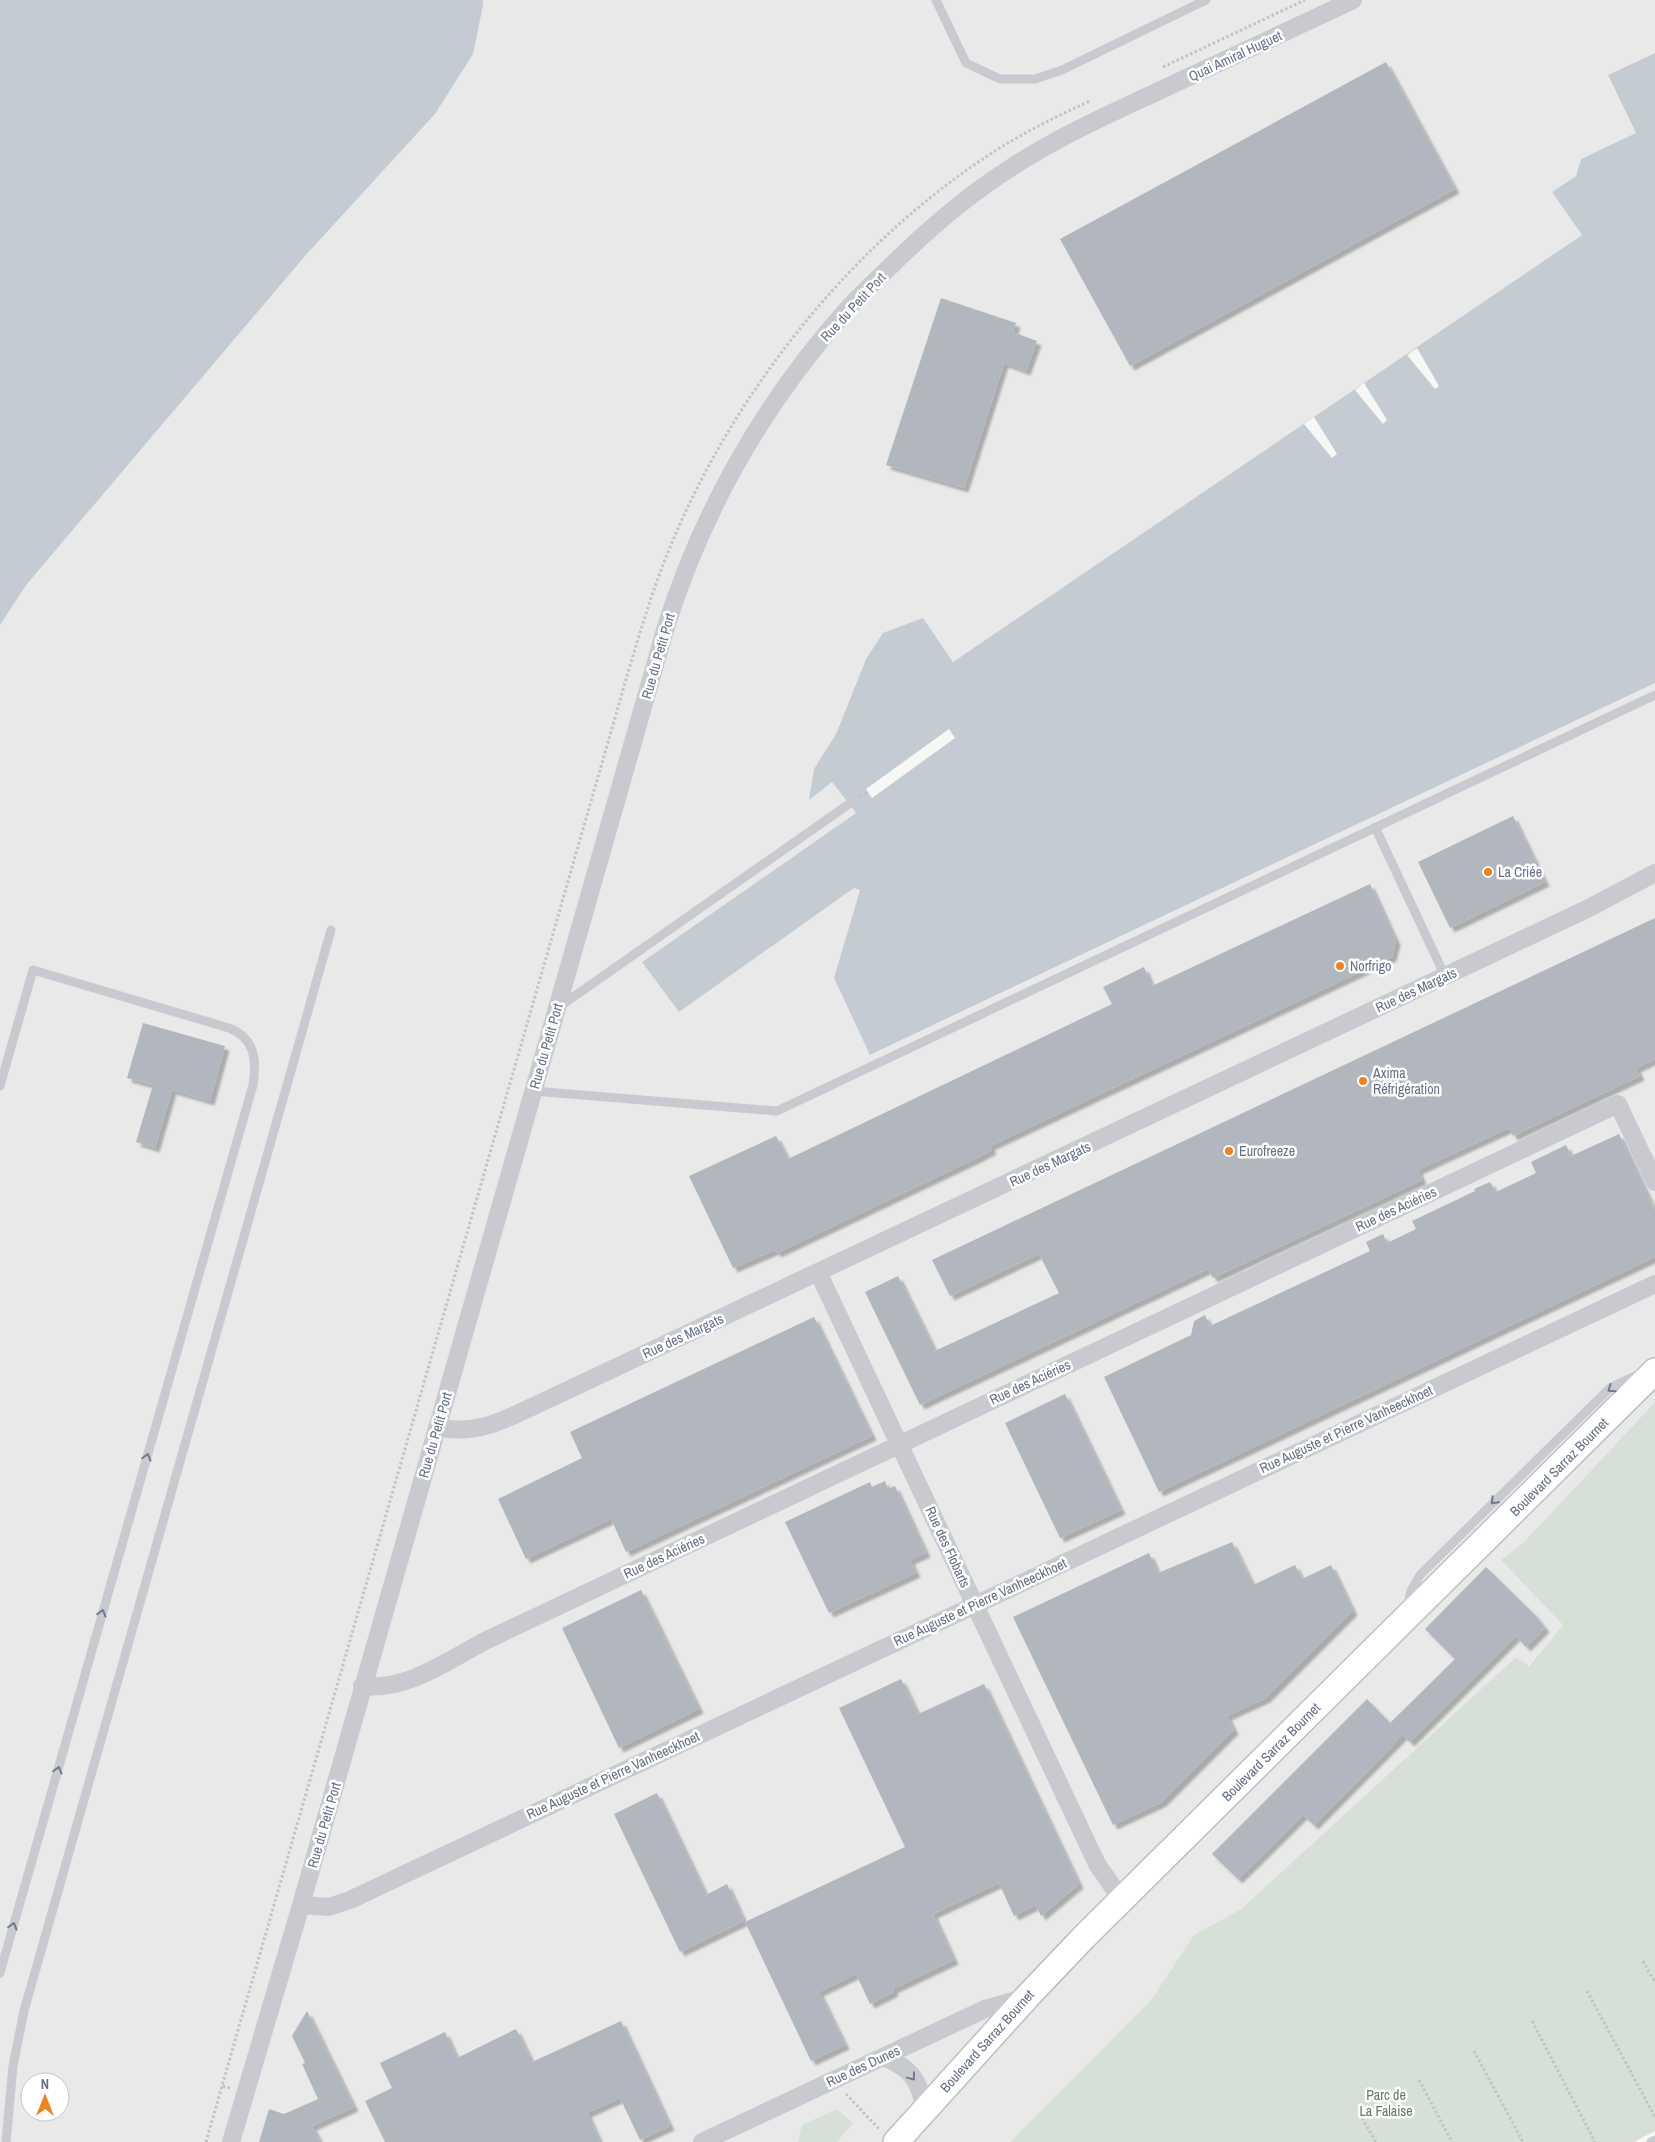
<svg xmlns="http://www.w3.org/2000/svg" width="1655" height="2142" font-family="'Archivo Narrow',sans-serif">
<style>
.built{fill:#e8e9e8;fill-rule:evenodd}
.green{fill:#d7e0d6}
.water{fill:#c4cbd3}
.pier{fill:#f7f8f5}
.building{fill:#b2b7bf;filter:url(#shadow)}
.lines{fill:none;stroke-linecap:round;stroke-linejoin:round}
.secondary-casing{stroke:#bcbfc5;stroke-width:28}
.path{stroke:#c1c3c6;stroke-width:3;stroke-dasharray:2.5 2.5;stroke-linecap:butt}
.lane{stroke:#c8cacf;stroke-width:9}
.street{stroke:#c8cacf;stroke-width:18}
.secondary{stroke:#fff;stroke-width:25}
.oneway{stroke:#6f798f}
.poi-dot{fill:#ef831f;stroke:#fff;stroke-width:2}
.labels{text-anchor:middle;stroke-width:5;stroke-linejoin:round;paint-order:stroke}
.street-label{font-size:14px;fill:#657088;stroke:#fff}
.poi-label{font-size:14px;fill:#657088;stroke:#fff;text-anchor:start}
.park-label{font-size:14px;fill:#607a62;stroke:#fff}
</style>
<defs>
<filter id="shadow"><feDropShadow dx="4.5" dy="4.5" stdDeviation="1" flood-color="#0004"/></filter>
</defs>
<rect width="100%" height="100%" fill="#f7f8f5"/>
<path class="built" d="M483,0H1655V53L1608,75L1636,133L1581,159L1576,176L1552,192L1582,235L953,662L923,618L866,659L836,734L814,770L810,799L832,782L856,813L642,962L679,1012L854,888L860,890L834,978L871,1055L1655,683V1402L1524,1542L1502,1560L1563,1625L1528,1666L1516,1657L1241,1909L1194,1935L1151,2000L1010,2142H0V625L27,584L305,256L435,114L483,5ZM30,2082H60V2112H30Z"/>
<path class="green" d="M1655,1402V2131L1634,2142H1010L1151,2000L1194,1935L1241,1909L1516,1657L1529,1666L1563,1625L1501,1560L1524,1542Z
M837,2109L853,2123L837,2142H798L802,2125Z"/>
<path class="water" d="M0,0H483V5L473,54L435,114L305,256L27,584L0,625Z
M1655,53V683L870,1055L834,978L860,890L854,888L679,1012L642,962L856,813L832,782L809,800L814,769L836,734L866,659L883,633L923,618L953,662L1582,235L1552,192L1576,176L1581,159L1636,133L1608,75Z"/>
<path class="pier" d="M1417,348L1439,386L1435,389L1407,355Z
M1364,383L1387,420L1383,424L1355,390Z
M1314,417L1337,454L1332,458L1304,424Z
M949,729L955,738L872,798L866,789Z"/>
<path class="building" d="M1386,62L1455,189L1130,366L1060,239Z
M941,298L1016,323L1013,332L1037,341L1026,371L1004,363L964,488L886,465Z
M1513,816L1545,882L1450,928L1418,862Z
M1370,884L1396,941L1392,957L990,1146L992,1150L977,1158L777,1253L775,1250L733,1268L689,1176L776,1136L788,1159L1112,1004L1103,987L1144,967L1152,986Z
M1655,918V1059L1636,1068L1640,1076L1513,1136L1509,1128L1418,1170L1422,1180L1213,1278L1208,1269L920,1405L865,1292L898,1276L935,1351L1059,1293L1039,1254L950,1296L932,1260Z
M143,1023L225,1046L210,1101L172,1090L155,1148L136,1142L153,1085L127,1078Z
M1619,1134L1655,1211V1257L1159,1492L1104,1377L1191,1335L1194,1321L1205,1315L1210,1326L1370,1251L1366,1242L1383,1234L1387,1243L1416,1229L1412,1221L1475,1191L1474,1189L1490,1182L1496,1192L1536,1173L1531,1162L1566,1145L1571,1156Z
M814,1317L872,1436L626,1552L611,1519L526,1559L498,1499L582,1458L570,1432Z
M1065,1394L1121,1510L1060,1538L1005,1423Z
M885,1481L888,1489L895,1486L926,1553L910,1560L916,1573L829,1613L785,1522L870,1482L872,1487Z
M1232,1542L1253,1585L1295,1565L1302,1579L1331,1565L1353,1611L1266,1698L1227,1716L1234,1730L1162,1802L1113,1825L1013,1617L1149,1553L1158,1573Z
M1486,1567L1536,1616L1545,1628L1526,1647L1516,1636L1410,1742L1403,1735L1314,1825L1303,1815L1238,1879L1212,1854L1367,1699L1390,1723L1455,1659L1425,1629Z
M641,1590L699,1709L619,1748L562,1628Z
M901,1679L918,1714L984,1684L1079,1884L1041,1916L1036,1905L1014,1916L999,1883L933,1914L954,1960L893,1989L894,1992L870,2004L856,1974L819,1992L845,2045L811,2061L745,1922L905,1847L839,1708Z
M657,1793L706,1895L727,1884L744,1921L680,1952L614,1814Z
M307,2011L354,2107L312,2126L320,2142H259L269,2109L284,2114L318,2099L302,2064L305,2063L292,2036Z
M621,2021L670,2126L640,2140L620,2098L587,2113L600,2142H385L365,2101L392,2088L380,2063L445,2032L457,2058L516,2029L532,2062Z"/>
<g class="lines">
<g class="secondary-casing">
<path id="secondary" d="M896,2142L1027,1997L1084,1937L1655,1371"/>
</g>
<path class="path" d="M1163,67L1305,0
M860,797L868,792
M1643,1961L1655,1983
M1587,1991L1655,2117
M1532,2021L1595,2142
M1474,2051L1523,2142
M1419,2080L1452,2142
M230,2088L222,2086L627,676C640,632 653,588 671,545C735,390 853,242 995,151C1025,132 1057,116 1090,101
M846,2094L879,2129
M1362,2118L1376,2142
M206,2142L222,2086"/>
<path class="lane" d="M936,0L966,63L1000,79H1035L1062,70L1206,0
M1375,827L1445,976
M559,1007L849,804
M0,1086L33,970L229,1028C255,1038 257,1060 253,1085L0,1973
M533,1091L777,1111L1655,695
M1407,1608L1411,1591L1420,1575L1610,1388L1641,1373
M6,2142L13,2066L24,2011L331,930
M1651,2142L1655,2140"/>
<path class="street" d="M818,1272L1097,1864L1122,1900
M437,1427C480,1437 511,1416 549,1399L1587,909L1655,873
M362,1686C407,1691 447,1661 485,1641L1618,1104L1655,1182
M301,1905L329,1907L350,1900L1655,1284
M883,2057C912,2068 919,2080 925,2110
M231,2142L301,1905L665,630C701,514 762,406 843,314C860,294 880,277 898,259C933,225 971,193 1012,167C1059,136 1112,113 1163,89C1227,59 1290,30 1353,0
M702,2142L985,2009L1027,1997"/>
<use href="#secondary" class="secondary"/>
</g>
<defs><path id="oneway-chevron" d="M-2-3.5L2.5 0L-2 3.5" fill="none" stroke-width="1.6" stroke-linecap="round" stroke-linejoin="round" transform="scale(1.25)"/></defs>
<g class="oneway">
<use href="#oneway-chevron" transform="translate(1611 1389) rotate(145)"/>
<use href="#oneway-chevron" transform="translate(147 1457) rotate(-74)"/>
<use href="#oneway-chevron" transform="translate(1494 1501) rotate(135)"/>
<use href="#oneway-chevron" transform="translate(102 1613) rotate(-74)"/>
<use href="#oneway-chevron" transform="translate(58 1770) rotate(-74)"/>
<use href="#oneway-chevron" transform="translate(13 1926) rotate(-74)"/>
<use href="#oneway-chevron" transform="translate(912 2077) rotate(53)"/>
</g>
<g class="poi-dot">
<circle cx="1488" cy="872" r="5"/>
<circle cx="1340" cy="966" r="5"/>
<circle cx="1363" cy="1081" r="5"/>
<circle cx="1229" cy="1151" r="5"/>
</g>
<g class="labels">
<g class="street-label">
<text transform="translate(1235 56) rotate(-25)" y="5">Quai Amiral Huguet</text>
<text transform="translate(853 307) rotate(-47)" y="5">Rue du Petit Port</text>
<text transform="translate(658 656) rotate(-74)" y="5">Rue du Petit Port</text>
<text transform="translate(1416 990) rotate(-25)" y="5">Rue des Margats</text>
<text transform="translate(546 1046) rotate(-74)" y="5">Rue du Petit Port</text>
<text transform="translate(1050 1164) rotate(-25)" y="5">Rue des Margats</text>
<text transform="translate(1396 1209) rotate(-25)" y="5">Rue des Aciéries</text>
<text transform="translate(683 1336) rotate(-25)" y="5">Rue des Margats</text>
<text transform="translate(1030 1382) rotate(-25)" y="5">Rue des Aciéries</text>
<text transform="translate(1346 1429) rotate(-25)" y="5">Rue Auguste et Pierre Vanheeckhoet</text>
<text transform="translate(435 1435) rotate(-74)" y="5">Rue du Petit Port</text>
<text transform="translate(1559 1467) rotate(-45)" y="5">Boulevard Sarraz Bournet</text>
<text transform="translate(948 1547) rotate(65)" y="5">Rue des Flobarts</text>
<text transform="translate(664 1556) rotate(-25)" y="5">Rue des Aciéries</text>
<text transform="translate(980 1602) rotate(-25)" y="5">Rue Auguste et Pierre Vanheeckhoet</text>
<text transform="translate(1271 1752) rotate(-45)" y="5">Boulevard Sarraz Bournet</text>
<text transform="translate(613 1775) rotate(-25)" y="5">Rue Auguste et Pierre Vanheeckhoet</text>
<text transform="translate(324 1825) rotate(-74)" y="5">Rue du Petit Port</text>
<text transform="translate(987 2041) rotate(-48)" y="5">Boulevard Sarraz Bournet</text>
<text transform="translate(863 2066) rotate(-25)" y="5">Rue des Dunes</text>
</g>
<g class="poi-label">
<text x="1498" y="877">La Criée</text>
<text x="1350" y="971">Norfrigo</text>
<text x="1373" y="1078">Axima<tspan x="1373" dy="16">Réfrigération</tspan></text>
<text x="1239" y="1156">Eurofreeze</text>
</g>
<g class="park-label">
<text x="1386" y="2100">Parc de<tspan x="1386" dy="16">La Falaise</tspan></text>
</g>
</g>
<g transform="translate(45 2097)"><circle r="24" fill="#ffffff" stroke="#c1c6cf"/>
<path d="M0-4L9 19L0 12L-9 19Z" fill="#ef831f"/>
<text y="-8" font-size="14" font-weight="bold" text-anchor="middle" fill="#657088">N</text>
</g>
</svg>
